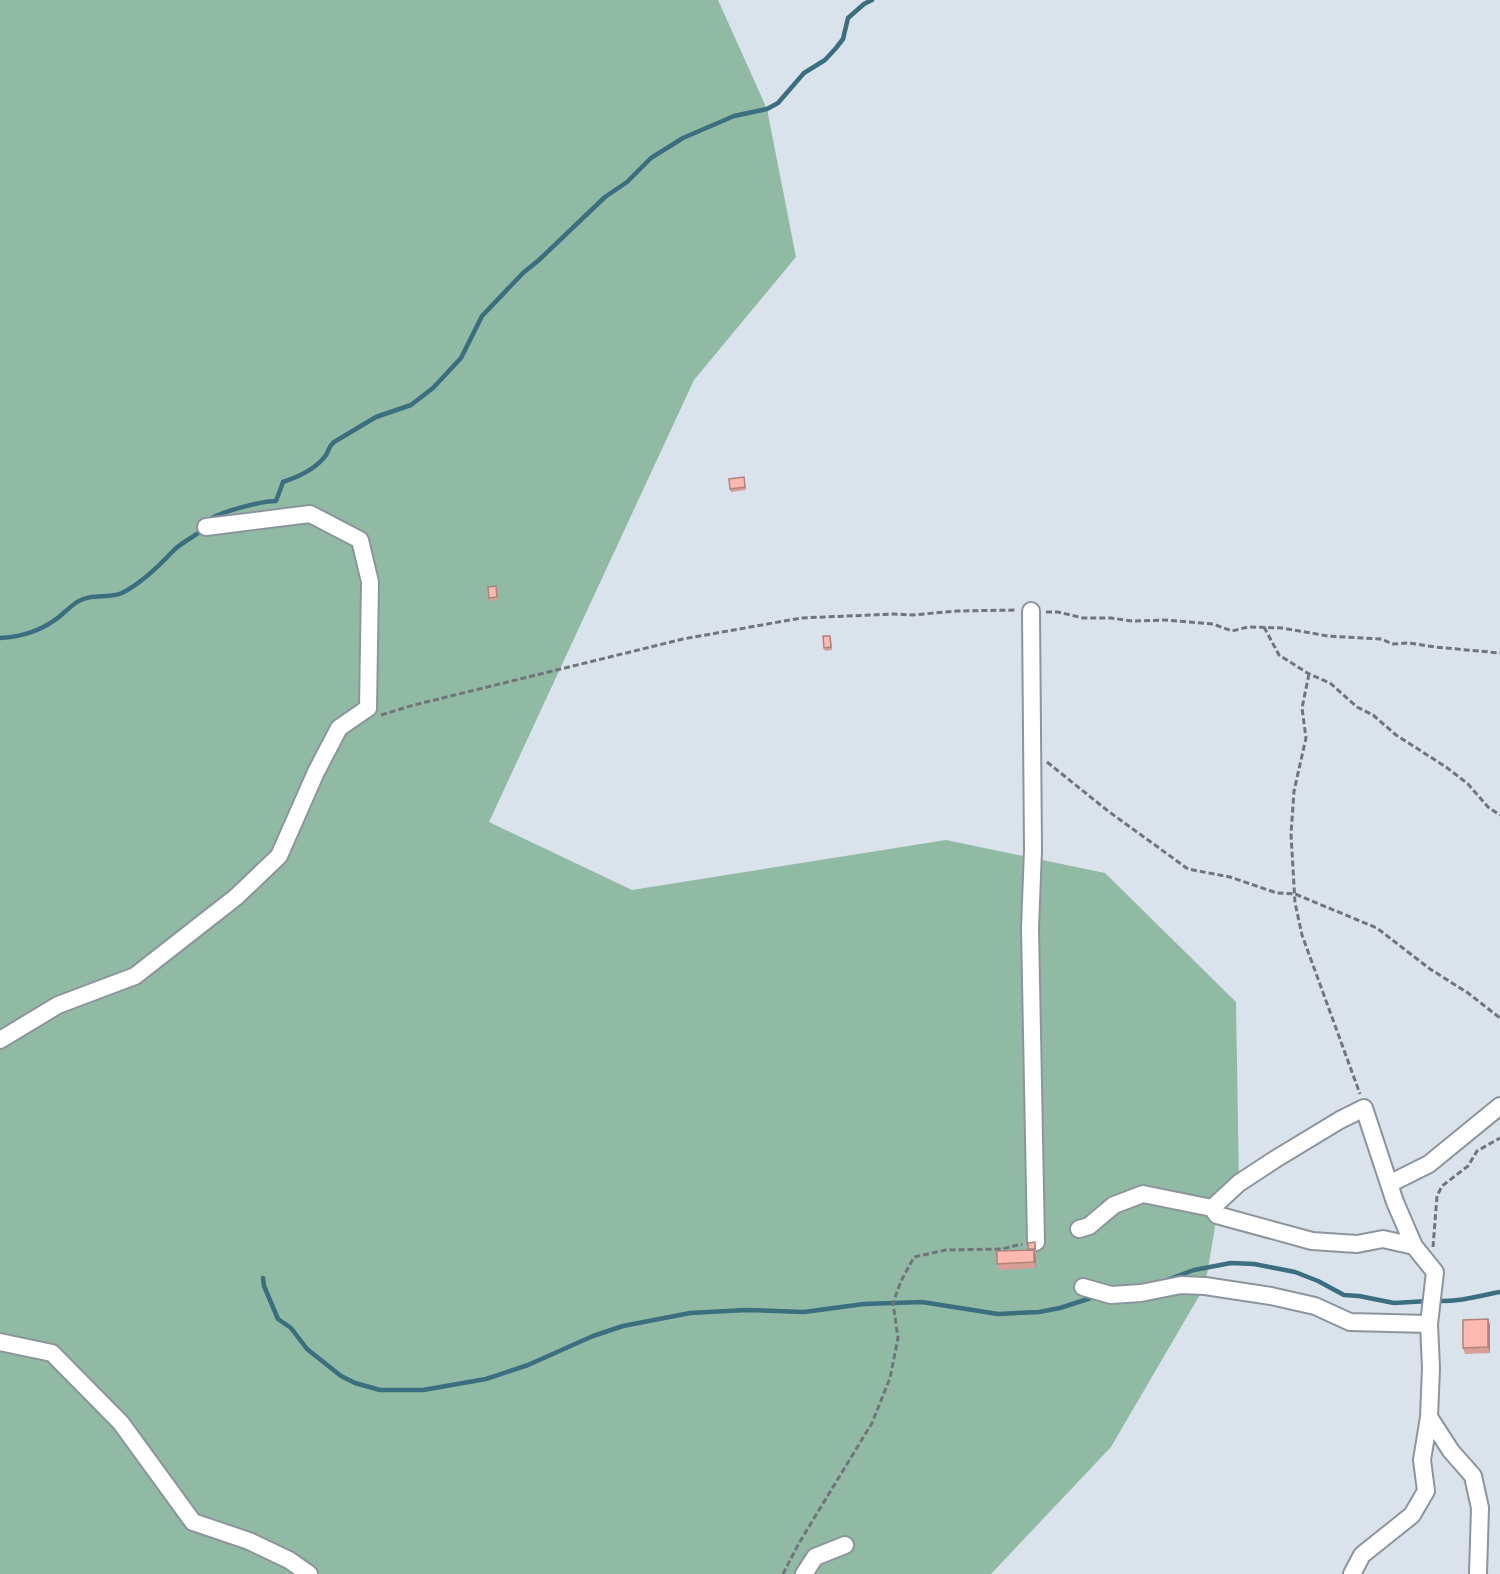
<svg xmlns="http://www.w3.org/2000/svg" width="1500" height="1574" font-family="Roboto,sans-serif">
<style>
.green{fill:#91baa4}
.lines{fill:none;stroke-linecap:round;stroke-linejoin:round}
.stream{stroke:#3b6e7f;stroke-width:4.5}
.street-casing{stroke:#8c959d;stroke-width:20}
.path{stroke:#6f757b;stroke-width:3;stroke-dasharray:6 3;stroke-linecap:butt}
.street{stroke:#fff;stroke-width:16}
.wall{fill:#d99f96}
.shaded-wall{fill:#b0827a}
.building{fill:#fcb9af;stroke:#b0827a;stroke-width:1.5}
</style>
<rect width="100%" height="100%" fill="#dae3ec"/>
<path class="green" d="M0,0H718L767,109L796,257L694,380L489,822L632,890L946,840L1105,873L1236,1002L1239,1183L1217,1215L1205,1286L1111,1447L991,1574H0Z"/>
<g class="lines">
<path class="stream" d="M208,521C217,512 263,501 276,501L283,482C298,477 317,468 326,455C329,450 329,446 334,442L376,417L411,405L433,388L461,358L482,316L523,273L539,260L605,197L627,182L651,158L683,138L734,116L767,109L778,103L804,73L825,60L836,48L843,39L848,18L864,4L872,0
M0,638C23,637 41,631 59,617C65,612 71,606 77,602C91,593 108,599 122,593C140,584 160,565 174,550C181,543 195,536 204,529
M263,1278L264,1286L278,1319L291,1328L307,1349L341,1376L355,1383L380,1390H423L486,1379L528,1365L593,1336L623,1326L690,1313L746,1310L804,1312L864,1304L922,1302L998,1314L1039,1312L1060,1308L1097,1296
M1167,1280L1194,1270L1231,1263L1254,1264L1295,1272L1318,1281L1344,1295L1359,1296L1394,1303L1428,1301
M1436,1301C1459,1302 1478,1296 1500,1292"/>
<g class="street-casing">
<path id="street" d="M1031,611L1033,850L1030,928L1036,1242
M0,1040L58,1005L135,976L236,897L279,856L316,772L339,728L368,708L370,582L360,540L310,514L206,527
M1389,1184L1429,1164L1500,1106
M1212,1208L1217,1215L1312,1241L1357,1244L1383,1239L1414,1246
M1079,1229L1089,1226L1114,1205L1143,1194L1212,1208L1239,1183L1274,1160L1340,1120L1364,1108L1395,1202L1414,1246L1435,1272L1429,1324L1431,1368L1429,1417L1422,1460L1426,1491L1412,1515L1362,1555L1352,1574
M1083,1287L1111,1295L1141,1293L1181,1285L1205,1286L1271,1296L1315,1306L1350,1322L1429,1324
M0,1342L52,1353L121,1423L193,1522L249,1541L289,1560L309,1574
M1429,1417L1451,1451L1473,1476L1480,1508L1478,1574
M804,1574L815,1557L845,1545"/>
</g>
<path class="path" d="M1046,612H1058L1083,618H1111L1132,621L1166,620L1213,624L1232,631L1248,627L1282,628L1328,636L1382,639L1392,644L1409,643L1435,647L1500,653
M1264,627L1279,655L1309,674L1330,683L1357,707L1373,715L1396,735L1446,767L1468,784L1488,807L1500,815
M1309,674L1302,708L1306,738L1294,791L1291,834L1295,903L1302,935L1360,1094
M381,715L414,705L683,639L801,618L894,614L912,615L957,611L1016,610
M1047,762L1108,811L1188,869L1230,877L1277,893L1295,894L1377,928L1430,969L1468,993L1500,1018
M1433,1247L1437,1196L1442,1186L1468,1166L1477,1151L1500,1138
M783,1574L799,1543L872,1423L890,1378L898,1338L893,1303L901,1281L914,1257L946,1250L1002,1249L1022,1244"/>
<use href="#street" class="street"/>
</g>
<path class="wall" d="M744,477L746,490L731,492L730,489Z
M496,586L498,600L490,601L489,598Z
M831,639L832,650L825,651L824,648Z
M1035,1242L1036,1245V1252H1035L1036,1256V1268L1000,1270L997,1264L1028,1250Z
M1488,1319L1490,1325V1353L1465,1354L1463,1348Z"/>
<path class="shaded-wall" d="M1034,1250L1036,1256V1268L1034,1262Z
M1488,1319L1490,1325V1353L1488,1347Z"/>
<path class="building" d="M744,477L745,487L730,489L729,479Z
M496,586L497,597L489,598L488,587Z
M823,636H830L831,647L824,648Z
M1035,1242V1249H1028V1243Z
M1034,1250V1262L997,1264V1251Z
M1488,1319V1347L1463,1348V1320Z"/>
</svg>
